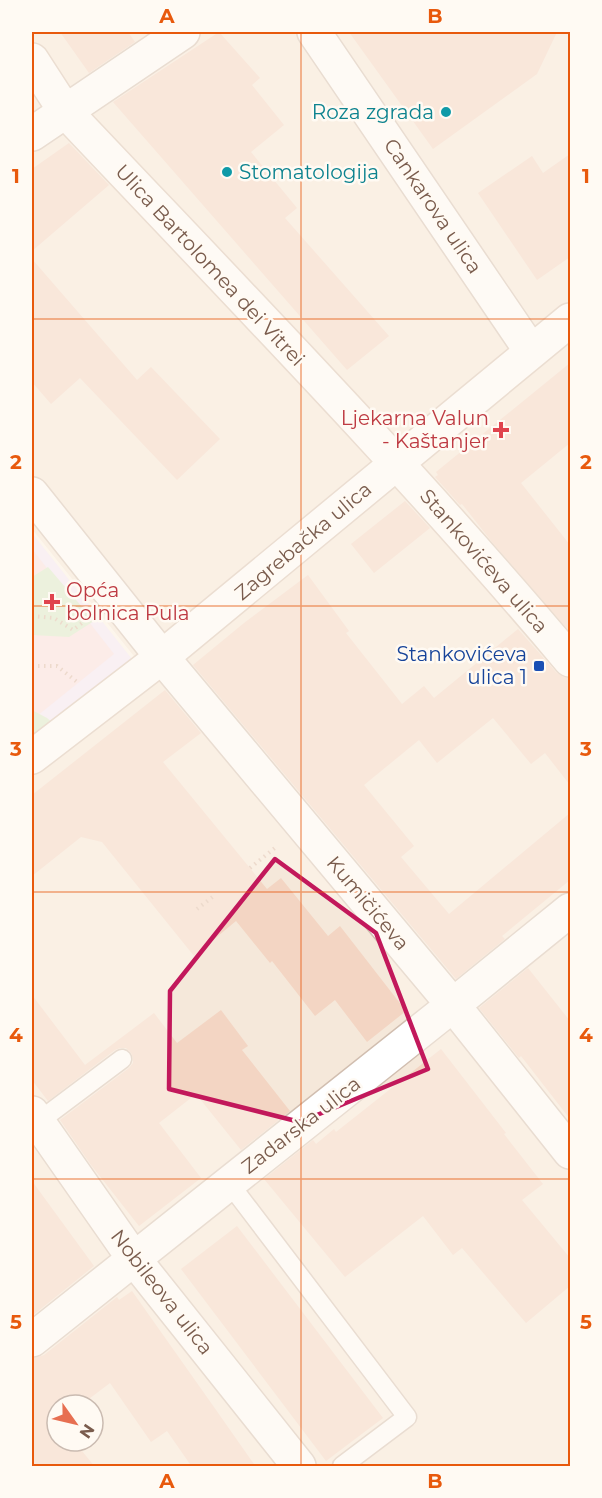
<svg xmlns="http://www.w3.org/2000/svg" width="602" height="1498" font-family="Montserrat,sans-serif">
<style>
.residential{fill:#f5e8da;fill-rule:evenodd}
.education{fill:#f3e8fa}
.medical{fill:#fbdfe3}
.green{fill:#d8ecc9}
.building{fill:#f3d5c3}
.lines{fill:none;stroke-linecap:round;stroke-linejoin:round}
.lane-casing{stroke:#d1beb0;stroke-width:21}
.street-casing{stroke:#d1beb0;stroke-width:36}
.secondary-casing{stroke:#d6c0b0;stroke-width:36}
.path{stroke:#d9b8a5;stroke-width:4;stroke-dasharray:1.5 4.5;stroke-linecap:butt}
.lane{stroke:#fff;stroke-width:18}
.street{stroke:#fff;stroke-width:33}
.secondary{stroke:#fff;stroke-width:33}
.marked{fill:none;stroke:#c2185b;stroke-width:4.5;stroke-linejoin:round}
.grid{fill:none;stroke:#e8590c;stroke-width:1.5;stroke-opacity:0.55}
.culture-dot{fill:#0f9aa8;stroke:#fffaf3;stroke-width:2}
.health-dot{fill:#e0444e;stroke:#fffaf3;stroke-width:2}
.transit-dot{fill:#1a4fb4;stroke:#fffaf3;stroke-width:2}
.labels{text-anchor:middle;stroke-width:5;stroke-linejoin:round;paint-order:stroke}
.culture-label{font-size:20px;fill:#0d838f;stroke:#fffaf3;text-anchor:end}
.street-label{font-size:20px;fill:#7a5c4d;stroke:#fffaf3}
.health-label{font-size:20px;fill:#be3a42;stroke:#fffaf3;text-anchor:end}
.transit-label{font-size:20px;fill:#164399;stroke:#fffaf3;text-anchor:end}
.neatline{fill:none;stroke:#e8590c;stroke-width:2}
.grid-label{font-size:20px;text-anchor:middle;font-weight:bold;fill:#e8590c}
</style>
<rect width="100%" height="100%" fill="#fdf6ec"/>
<path class="residential" d="M32,32H570V1466H32V741L137,660L32,529ZM57,1405H93V1441H57Z"/>
<path class="education" d="M32,533L132,659L32,737Z"/>
<path class="medical" d="M32,549L114,654L32,720Z"/>
<path class="green" d="M48,567L94,621L69,637L32,635V577Z
M32,710L47,718L54,724L32,741Z"/>
<path class="building" d="M60,32H128L135,42L89,73Z
M219,32L260,78L252,85L284,125L251,152L297,208L285,218L389,336L347,370L113,102Z
M349,32H557L537,74L433,149Z
M69,143L109,185L32,251V169Z
M570,154V257L537,280L478,193L532,156L543,173Z
M32,259L137,380L151,367L220,439L177,480L80,378L51,404L32,382Z
M570,363V443L521,483L570,545V632L492,542L462,504L460,505L435,477L438,475L436,472Z
M405,501L430,528L374,573L351,544Z
M308,575L349,631L346,633L402,704L424,686L434,698L518,629L556,672L563,677L570,678V785L545,753L531,764L493,718L437,763L419,740L364,785L414,846L401,857L449,914L570,813V880L502,936L505,939L456,979L193,665L244,623Z
M165,690L201,733L163,762L267,889L281,878L328,936L340,926L406,1011L367,1042L335,1000L315,1016L272,961L270,963L236,921L194,956L102,842L81,837L32,876V795Z
M528,968L570,1021V1119L521,1056L519,1058L479,1008Z
M32,995L85,1065L154,1013L177,1043L221,1010L248,1046L242,1050L290,1111L241,1150L196,1094L159,1123L201,1178L139,1226L91,1165L60,1120L129,1068L133,1063V1058L131,1053L126,1048H120L115,1050L48,1101L32,1080Z
M441,1049L506,1133L504,1134L543,1184L522,1200L570,1258V1286L526,1323L462,1248L453,1255L423,1216L345,1277L264,1179L313,1140L316,1144L334,1129L336,1132Z
M32,1181L94,1266L32,1316Z
M237,1226L383,1418L326,1461L181,1269Z
M132,1291L209,1400L256,1467H192L167,1431L151,1442L110,1383L81,1405H57V1441H74L95,1467H32V1358H35L44,1355L117,1297L119,1300Z"/>
<g class="lines">
<g class="lane-casing">
<path id="lane" d="M38,1122L122,1059
M229,1183L407,1417L342,1466"/>
</g>
<g class="street-casing">
<path id="street" d="M314,32L531,351
M32,134L183,32
M32,494L162,657L453,1005L570,1152
M32,1113L134,1259L299,1466
M32,1340L453,1005L570,910"/>
</g>
<g class="secondary-casing">
<path id="secondary" d="M32,60L65,111C236,292 410,470 570,660
M32,757L162,657L570,320"/>
</g>
<path class="path" d="M32,616L54,618L73,630L82,623L81,616L79,611
M32,666H57L77,682
M250,868L276,847
M197,909L215,895"/>
<use href="#lane" class="lane"/>
<use href="#street" class="street"/>
<use href="#secondary" class="secondary"/>
</g>
<path d="M0 0H602V1498H0ZM275,859L376,933L428,1069L300,1122L169,1089L170,991Z" fill="#fdf6ec" fill-opacity=".55" fill-rule="evenodd"/>
<path class="marked" d="M275,859L376,933L428,1069L300,1122L169,1089L170,991Z"/>
<path class="grid" d="M301,32V1466M32,319H570M32,606H570M32,892H570M32,1179H570"/>
<g class="culture-dot">
<circle cx="446" cy="112" r="6"/>
<circle cx="227" cy="172" r="6"/>
</g>
<g class="health-dot">
<path d="M498 421h6v6h6v6h-6v6h-6v-6h-6v-6h6z"/>
<path d="M49 593h6v6h6v6h-6v6h-6v-6h-6v-6h6z"/>
</g>
<rect class="transit-dot" x="533" y="660" width="12" height="12" rx="3"/>
<g class="labels">
<g class="culture-label">
<text x="434" y="119">Roza zgrada</text>
<text x="239" y="179" text-anchor="start">Stomatologija</text>
</g>
<g class="street-label">
<text transform="translate(433 206) rotate(56)" y="7">Cankarova ulica</text>
<text transform="translate(210 265) rotate(47)" y="7">Ulica Bartolomea dei Vitrei</text>
<text transform="translate(303 541) rotate(-40)" y="7">Zagrebačka ulica</text>
<text transform="translate(484 561) rotate(49)" y="7">Stankovićeva ulica</text>
<text transform="translate(368 903) rotate(50)" y="7">Kumičićeva</text>
<text transform="translate(301 1125) rotate(-38)" y="7">Zadarska ulica</text>
<text transform="translate(162 1292) rotate(52)" y="7">Nobileova ulica</text>
</g>
<g class="health-label">
<text x="489" y="425">Ljekarna Valun<tspan x="489" dy="23">- Kaštanjer</tspan></text>
<text x="66" y="597" text-anchor="start">Opća<tspan x="66" dy="23">bolnica Pula</tspan></text>
</g>
<g class="transit-label">
<text x="527" y="661">Stankovićeva<tspan x="527" dy="23">ulica 1</tspan></text>
</g>
</g>
<rect width="602" height="1498" fill="none" stroke="#fffaf3" stroke-width="66"/>
<g transform="translate(75 1423) rotate(124)"><circle r="28" fill="#fffaf3" stroke="#cabbb1" stroke-width="1.5"/>
<path d="M0-4.5L10 22L0 15L-10 22Z" fill="#e76f51"/>
<text y="-9" font-size="16" font-weight="bold" text-anchor="middle" fill="#7a5c4d">N</text>
</g>
<rect x="33" y="33" width="536" height="1432" class="neatline"/>
<g class="grid-label">
<text x="167" y="23">A</text>
<text x="435" y="23">B</text>
<text x="16" y="183">1</text>
<text x="586" y="183">1</text>
<text x="16" y="469">2</text>
<text x="586" y="469">2</text>
<text x="16" y="756">3</text>
<text x="586" y="756">3</text>
<text x="16" y="1042">4</text>
<text x="586" y="1042">4</text>
<text x="16" y="1329">5</text>
<text x="586" y="1329">5</text>
<text x="167" y="1488">A</text>
<text x="435" y="1488">B</text>
</g>
</svg>
